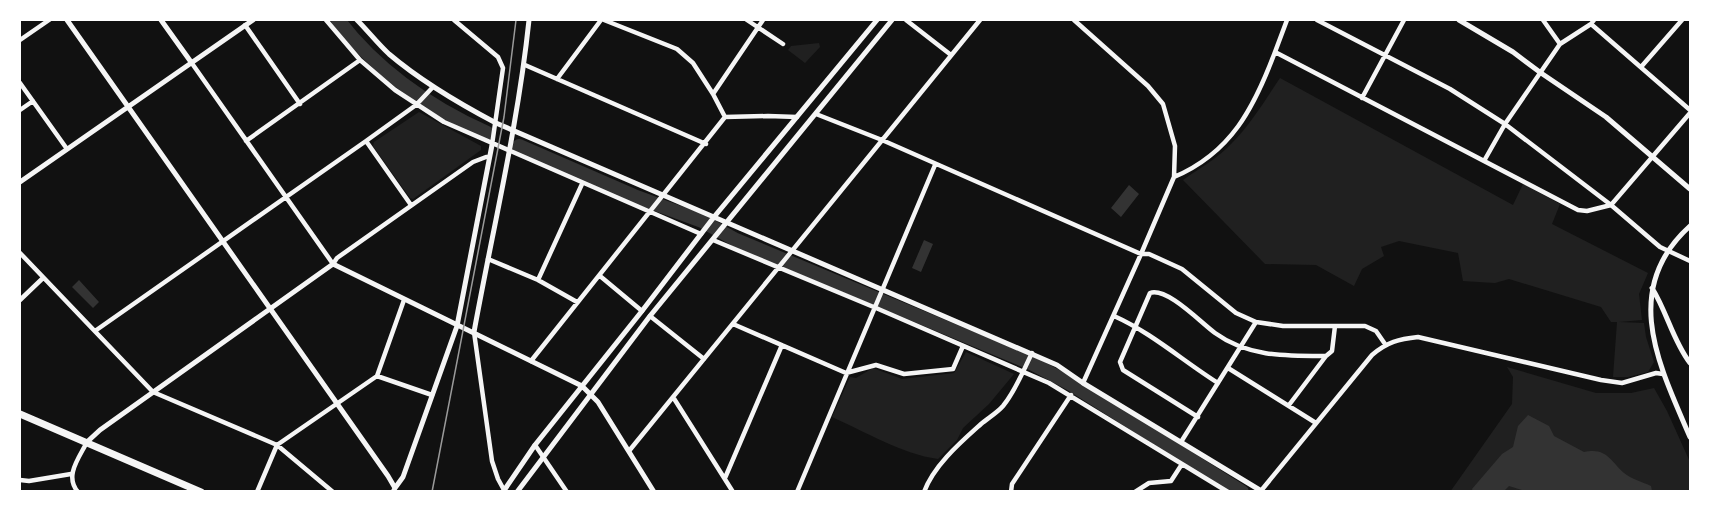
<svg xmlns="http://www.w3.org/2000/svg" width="1710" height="511" font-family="'Open Sans',sans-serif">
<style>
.green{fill:#202020}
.water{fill:#333}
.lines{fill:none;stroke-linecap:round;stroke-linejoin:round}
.river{stroke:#333;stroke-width:14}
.minor{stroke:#f5f5f5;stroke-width:4.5}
.tertiary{stroke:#f5f5f5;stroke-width:5}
.primary{stroke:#f5f5f5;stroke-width:7}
.tram{stroke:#9a9a9a;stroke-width:1.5}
</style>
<rect width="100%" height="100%" fill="#111"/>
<path class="green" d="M819,43L820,47L805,63L788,50L791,46Z
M1280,78L1513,205L1523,184L1560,204L1552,224L1648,273L1639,294L1642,320L1619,322L1644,323L1646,337L1654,362L1648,372L1628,377H1613L1617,322H1611L1601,307L1509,279L1495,283L1463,281L1458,253L1399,241L1381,247L1384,256L1362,269L1354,286L1316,265L1265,264L1183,180C1200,168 1218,158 1232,143C1251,124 1265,100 1280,78Z
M419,112L481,146V150L413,199L410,198L373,146L374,142Z
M966,352L1014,374L989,404L963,428L957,440L938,459C902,454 866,432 832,417L850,377L856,378L873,368L902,379L954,373Z
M1507,367L1596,393H1631L1654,388L1667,411L1690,462V491L1450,492L1512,404L1513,377Z"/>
<path class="water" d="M1129,185L1139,194L1121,217L1111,208Z
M924,240L933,244L921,272L912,268Z
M79,280L99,302L93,308L72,287Z
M1528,415L1549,426L1554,436L1584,452C1606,447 1610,460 1624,473C1631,479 1643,482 1651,486L1652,491L1528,492L1509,486L1504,491H1473L1472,489L1502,454L1513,447L1518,426Z"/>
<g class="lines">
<path class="river" d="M338,20C377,71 429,107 487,133
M519,146L634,196L702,221L736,240L1033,364L1071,384L1242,492"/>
<path class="minor" d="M326,20L360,60L395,90L444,122L701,234
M454,20L498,57L503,68L492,145
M604,20L677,49L693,63L713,94L725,117L768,116L797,117
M747,20L783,44
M906,20L951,55
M1074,20L1148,86L1163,104L1175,146L1174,177L1141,254L1083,383
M1287,20L1275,52L1578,210L1587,211L1611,205L1690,113
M1317,20L1450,89L1505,124L1611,205L1660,247L1690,261
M1543,20L1560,44
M1591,24L1690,110
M245,25L300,104
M20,40L49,20
M191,62L333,264L337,258L473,162L486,157H489
M525,65L706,144
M1641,67L1682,20
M557,79L601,20
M20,83L67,149
M713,94L763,20
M1362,98L1404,20
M20,110L33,101
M816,114L882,140L1141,254H1149L1182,269L1236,313L1256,322L1283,326H1365L1376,331L1385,344
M246,141L360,60
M366,141L411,205
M1484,161L1505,124L1560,44L1591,24L1594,20
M1174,177C1231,153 1254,108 1275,52
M713,240L876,308L1049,383L1228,492
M20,253L153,392L277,445L333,492
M488,259L538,280L577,302
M600,276L642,311
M538,280L582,184
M20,300L43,278
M650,316L704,359
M1114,316C1152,333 1183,361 1218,383
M733,324L846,373L876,365L904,374L953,369L963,346
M95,331L366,141L416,105L432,88
M474,332L492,461L498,479L504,490
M1326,356L1332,351L1335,326
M531,361L725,117
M1228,368L1316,423
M377,376L432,395
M673,397L733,492
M1198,417L1123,370L1120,362L1150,293C1167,287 1200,322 1215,333C1248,357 1286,356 1326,356L1289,405
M1181,442L1256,322
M535,445L567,492
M629,451L980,20
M725,478L782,345
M20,480L29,481L71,474
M78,492C64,476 79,458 87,442
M257,492L277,445L377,376L404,300
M797,492L935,165
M924,492C934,465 961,442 981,424C988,418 997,413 1003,406C1016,390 1023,371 1032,353
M1011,492L1012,484L1071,395
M1135,492L1149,483L1171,481L1182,464
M1260,492L1372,355C1387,342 1399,339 1418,337L1601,380L1622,383L1656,373L1663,374"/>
<path class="tertiary" d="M67,20L388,476L395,488L393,492
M161,20L191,62
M357,20C368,31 378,44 389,54C422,82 458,103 496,123L1057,365L1083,383L1263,492
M1459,20L1513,52L1541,73L1606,117L1690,189
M20,182L253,20
M1690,226C1620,289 1659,365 1690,437
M1652,288C1667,312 1673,341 1690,363
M474,332C493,228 518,125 529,20
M87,442L100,430L333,264L582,386L598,402L654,492
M395,488L403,477L457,326L492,145
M503,492L535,445L642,311L714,217L877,20
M517,492L650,316L892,20"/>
<path class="primary" d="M20,414L201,492"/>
<path class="tram" d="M432,492L504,117L516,20"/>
</g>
<rect width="1710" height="511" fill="none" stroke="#ffffff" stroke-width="42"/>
</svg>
